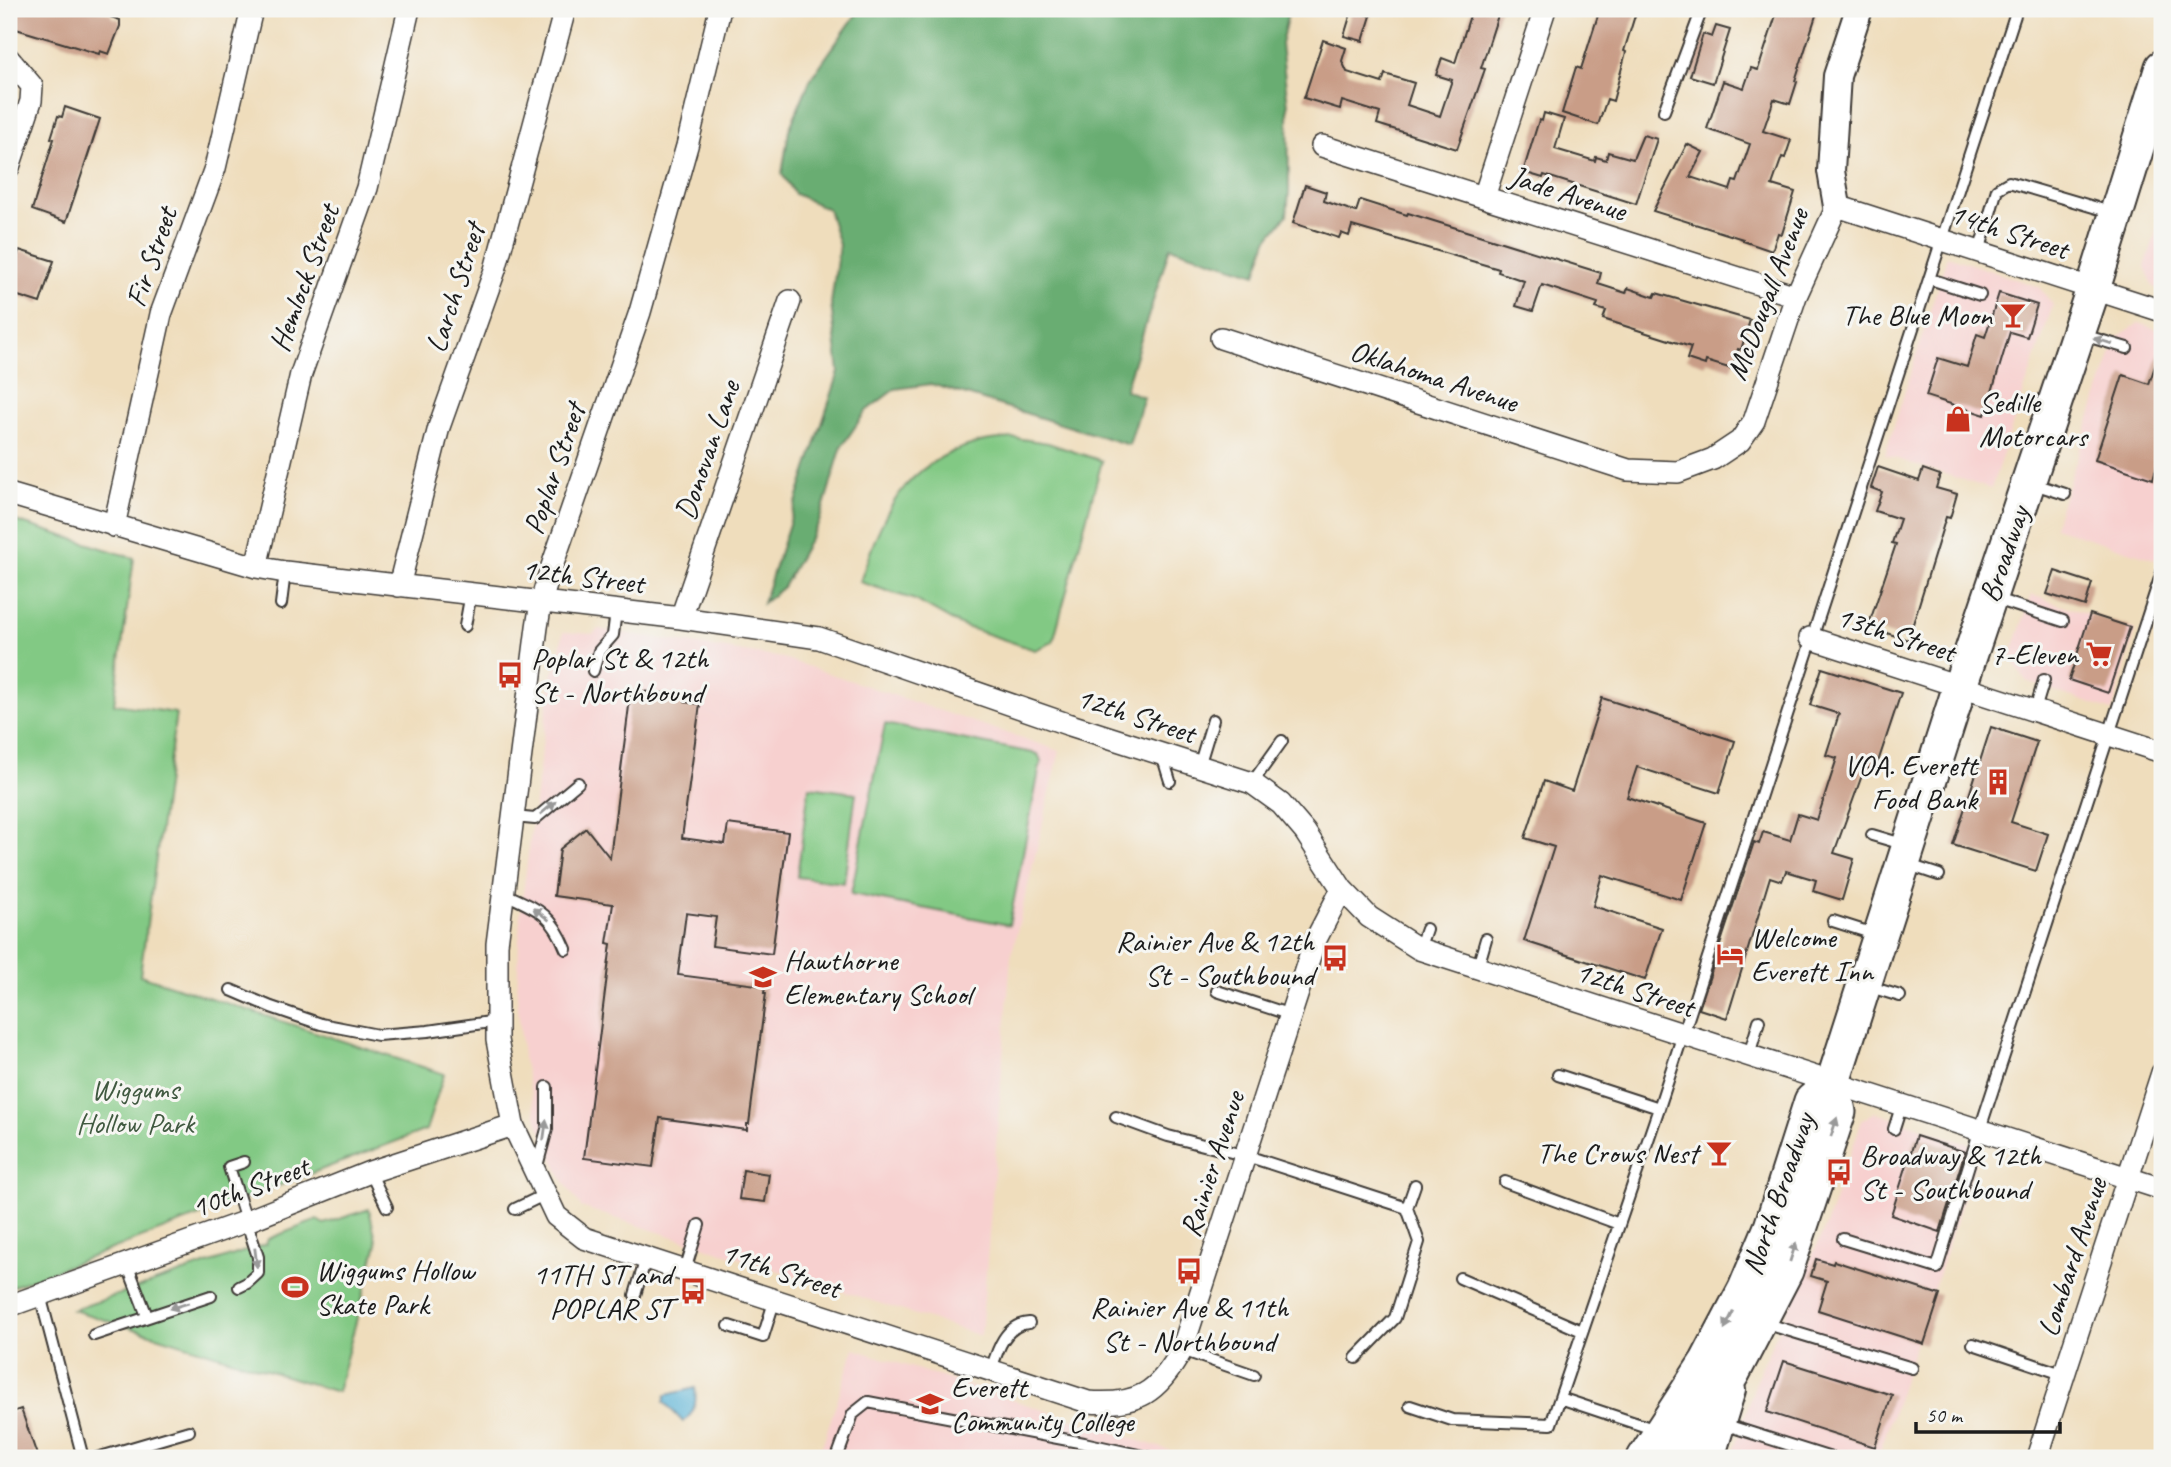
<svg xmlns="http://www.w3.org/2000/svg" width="2171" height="1467" font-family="Caveat,sans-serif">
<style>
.built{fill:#f7d0cf}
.green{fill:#82c984;stroke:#4f7250;stroke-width:2}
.forest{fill:#69ad72;stroke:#426447;stroke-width:2}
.water{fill:#57b1d5;stroke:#3a6678;stroke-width:2}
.building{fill:#c99d87}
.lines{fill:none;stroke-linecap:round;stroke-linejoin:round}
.service-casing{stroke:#3c3934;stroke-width:14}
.minor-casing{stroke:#3c3934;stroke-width:24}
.tertiary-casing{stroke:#3c3934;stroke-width:30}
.primary-casing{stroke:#3c3934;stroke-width:37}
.service{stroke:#fff;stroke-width:10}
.minor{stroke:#fff;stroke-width:21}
.tertiary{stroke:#fff;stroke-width:26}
.primary{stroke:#fff;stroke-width:33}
.oneway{fill:#999}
.labels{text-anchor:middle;stroke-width:6;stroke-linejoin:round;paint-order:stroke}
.street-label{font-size:30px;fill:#1c1c1c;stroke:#f6f6f2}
.poi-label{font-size:30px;fill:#1c1c1c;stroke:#f6f6f2;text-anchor:start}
.park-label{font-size:30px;fill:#405940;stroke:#f6f6f2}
</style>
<rect width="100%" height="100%" fill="#f6f6f2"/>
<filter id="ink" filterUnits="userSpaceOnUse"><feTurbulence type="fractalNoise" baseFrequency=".0143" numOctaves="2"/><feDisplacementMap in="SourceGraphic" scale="14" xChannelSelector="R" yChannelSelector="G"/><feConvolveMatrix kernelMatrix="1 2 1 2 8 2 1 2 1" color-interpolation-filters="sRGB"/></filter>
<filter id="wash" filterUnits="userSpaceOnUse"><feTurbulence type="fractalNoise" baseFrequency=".00686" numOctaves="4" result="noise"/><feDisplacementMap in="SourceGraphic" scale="28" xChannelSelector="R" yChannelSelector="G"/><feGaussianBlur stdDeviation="1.57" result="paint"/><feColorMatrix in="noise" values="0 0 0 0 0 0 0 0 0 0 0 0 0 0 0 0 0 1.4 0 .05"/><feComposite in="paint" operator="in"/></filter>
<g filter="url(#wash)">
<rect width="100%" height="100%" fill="#efddbc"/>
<path class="built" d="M2162,213V290L2154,287L2145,267Z
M1947,256L2039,287L2053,305L1991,489L1885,455Z
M2139,323L2162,331V544L2157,560L2054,527L2117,337Z
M2032,595L2136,630L2112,711L2026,681L2010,657Z
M598,629L783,658L1060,751L1011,957L981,1336L581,1207L561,1177L538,1124L523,1058L517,996L520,917L551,677L558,662L563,632L593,634Z
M1875,1112L1980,1148L1878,1458H1731L1758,1375L1826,1225L1862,1120Z
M854,1349L1193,1458H818Z"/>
<path class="green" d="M1015,438L1048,443L1102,461L1053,642L1035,650L960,625L915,600L860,582C882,515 901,464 977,443C989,439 1003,439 1015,438Z
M9,519L134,558L114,704L176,713L140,975L444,1074L426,1130L9,1288Z
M885,724L1038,754L1041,761L1009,925L851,894Z
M809,787L856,793L844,883L797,877Z
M369,1209L377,1244L337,1392L73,1310L266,1244L268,1239L317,1220L324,1224Z"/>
<path class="forest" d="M860,9H1289L1281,44L1288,105L1289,191L1287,215L1267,240L1256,274L1170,247L1125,390L1144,397L1129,445L931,384L895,389L866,411L842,446L819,522L783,587L763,603L839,372L831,304L839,245L828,209L795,194L782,174L789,130L810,80Z"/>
<path class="water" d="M695,1388C697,1402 695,1413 683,1422L664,1402L666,1395Z"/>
<g id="blocks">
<path class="building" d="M16,9H95L112,14L111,17L120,20V26L109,54L100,51L99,54L16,29V27L11,25Z
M1472,9H1500L1481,68L1485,69L1457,149L1377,124L1380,113L1342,101L1340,109L1304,98L1323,40L1346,48L1342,61L1347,72L1382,83L1385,74L1414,83L1407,105L1440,116L1452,80L1436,75L1442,58L1455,63Z
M1600,9H1637L1624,51L1626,52L1613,101L1607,99L1598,125L1562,113L1576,67L1581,69Z
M1778,9H1818L1795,81L1797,82L1790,104L1774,99L1763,131L1791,140L1785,158L1782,157L1772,185L1795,192L1782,234L1778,233L1772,251L1743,241V239L1653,211L1687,144L1703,152L1690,177L1730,190L1733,181L1737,182L1750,144L1707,129L1723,81L1744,88L1751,68L1758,70Z
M1352,10L1371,16L1363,41L1344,36Z
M1716,26L1730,30L1713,83L1690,76L1703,34L1712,37Z
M65,107L100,119L66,222L32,210L54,139L51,138L58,116L62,117Z
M1544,113L1564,119L1555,149L1595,161L1596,157L1606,160L1608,152L1633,159L1643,135L1657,139L1636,204L1544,175L1543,178L1523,172L1539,120L1542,121Z
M1305,185L1326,192L1324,201L1356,212L1360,200L1407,215L1408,213L1601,273L1598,284L1626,293L1628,288L1654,297L1656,293L1750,320L1741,350L1738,349L1732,369L1706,361L1705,365L1687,359L1691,347L1603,319L1606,311L1596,308L1598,303L1542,285L1533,311L1516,306L1524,281L1498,272L1499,269L1352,226L1349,236L1341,233L1339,238L1293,223Z
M19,250L54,261L40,303L9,293V270L13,259L16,260Z
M1999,293L2037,305L2027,337L2010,332L1985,415L1926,396L1938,358L1967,367L1977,334L1985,337Z
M2159,354L2162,355V448L2153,479L2095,460L2123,375L2149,384Z
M1878,467L1919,481L1923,469L1940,475L1936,488L1957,494L1950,518L1946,517L1908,640L1868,627L1896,544L1892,543L1900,519L1875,511L1882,492L1871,488Z
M2055,571L2092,583L2085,606L2047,594Z
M2090,614L2130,627L2108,693L2069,680Z
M1822,668L1901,693L1875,771L1865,767L1834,853L1854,859L1842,900L1813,891L1816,880L1786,871L1782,881L1770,877L1727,1018L1699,1009L1754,842L1759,844L1763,832L1790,840L1798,814L1817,820L1837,758L1826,755L1839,714L1810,705Z
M631,690L685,696V702L700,704L682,838L725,844L728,824L788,832L772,954L712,946L716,917L686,913L678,975L765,986L764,993H766L749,1124H747V1130L660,1118L653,1167L584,1158L611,944L607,943L613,904L554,896L560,849L586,828L610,858Z
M1602,698L1735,741L1719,793L1637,767L1627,797L1706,823L1681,900L1602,875L1593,906L1662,928L1645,980L1524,941L1554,847L1525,838L1544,781L1572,791Z
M1991,727L2037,742L2011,822L2048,834L2036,871L1953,845Z
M1916,1136L1965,1152L1940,1232L1891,1215Z
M743,1170L769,1174L765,1202L739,1199Z
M1816,1259L1833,1264L1834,1261L1940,1295L1924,1344L1818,1310L1827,1281L1811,1276Z
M1784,1361L1892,1395L1875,1447L1767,1412Z
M21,1409L38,1458H9V1413Z"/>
</g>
</g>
<g filter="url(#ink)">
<use href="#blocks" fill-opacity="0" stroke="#3c3934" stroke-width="2"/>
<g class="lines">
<g class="service-casing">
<path id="service" d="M1664,111L1702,9
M1979,252L1997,189L2009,182L2114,213
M1930,279L1980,295
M2083,335L2127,348
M2031,483L2065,494
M2162,516L2160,524L2162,525
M1993,598L2063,621
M281,604L285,572
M465,626L471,593
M593,671L599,651L613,635L616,611
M2035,710L2044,680
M1162,755L1170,781
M1199,766L1213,720
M1252,783L1282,741
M513,817L535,819L578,783
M1872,835L1906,845
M1906,864L1939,875
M503,893C537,909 551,912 566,949
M1833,921L1877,935
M1419,949L1426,929
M1477,970L1486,939
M1867,986L1900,996
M231,990L271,1007L321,1024L378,1035L428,1031L497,1021
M1217,991L1291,1015
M1749,1055L1759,1021
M1558,1075L1659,1108
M1116,1117L1168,1136L1247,1156L1407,1208L1419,1242L1395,1318L1356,1358
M1894,1129L1902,1104
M536,1170L547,1129V1087
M370,1172L387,1207
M1505,1182L1619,1224
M1407,1208L1415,1185
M515,1209L546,1194
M1843,1239L1937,1268L1980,1129L2162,572
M127,1264L147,1316
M685,1270L699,1225
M1460,1278L1582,1331
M239,1287L247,1283L258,1273V1257L229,1167L244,1162
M40,1295L83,1458
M635,1295L646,1258
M1764,1323L1912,1368
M729,1326L763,1337L775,1299
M94,1335L211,1296
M1973,1344L2065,1375
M1182,1350L1254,1375
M991,1370C997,1351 1005,1324 1029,1323
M1560,1398L1656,1430
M1410,1406L1452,1420L1551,1424L1659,1108L2017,9
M1723,1424L1831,1458
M97,1458L189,1431
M837,1458L853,1414L868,1402L1084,1443L1152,1458"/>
</g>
<g class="minor-casing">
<path id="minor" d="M720,9L687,146L640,312L549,575L541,602L537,627L497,944V1040L513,1125L556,1216L584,1238L1088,1402C1138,1406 1158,1393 1182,1350L1314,943L1342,889
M9,59L32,86L31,101L9,167
M1322,146L1796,296
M1484,197L1545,9
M1221,338L1628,470L1678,472L1713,459L1740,441L1754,421L1796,296L1837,206L2162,311
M9,494L256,567L285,572L681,618L819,638L1067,724L1252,783L1281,804L1305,832L1342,889L1369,917L1419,949L2162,1189
M114,526L161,314L215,168L252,9
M256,567L301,374L367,188L409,9
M399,586L439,427L495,270L565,9
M681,618L790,301
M1810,638L2162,752
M9,1306L247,1221L370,1172L513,1125
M2037,1458L2162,1073"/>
</g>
<g class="tertiary-casing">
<path id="tertiary" d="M1837,206L1831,171L1837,76L1859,9
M1711,1458L1732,1390"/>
</g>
<g class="primary-casing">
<path id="primary" d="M1644,1458L1707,1361L1745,1289L1771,1227L1811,1101L1833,1082
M1680,1458L1733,1373L1786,1271L1839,1112L1833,1082L1960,686L2093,289L2162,67"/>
</g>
<use href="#service" class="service"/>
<use href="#minor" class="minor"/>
<use href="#tertiary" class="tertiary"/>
<use href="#primary" class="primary"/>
</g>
<defs><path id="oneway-solid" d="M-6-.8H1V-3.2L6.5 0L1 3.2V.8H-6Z" transform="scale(1.75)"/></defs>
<g class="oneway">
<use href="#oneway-solid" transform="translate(2103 341) rotate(-163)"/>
<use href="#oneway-solid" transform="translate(548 808) rotate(-40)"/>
<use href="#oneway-solid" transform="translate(541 914) rotate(-143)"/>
<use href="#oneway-solid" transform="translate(1834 1127) rotate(-72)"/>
<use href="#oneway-solid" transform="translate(545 1130) rotate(-82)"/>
<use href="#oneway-solid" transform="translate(1793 1252) rotate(-72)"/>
<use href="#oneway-solid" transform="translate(256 1258) rotate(83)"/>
<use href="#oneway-solid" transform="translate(179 1306) rotate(163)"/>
<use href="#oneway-solid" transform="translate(1729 1320) rotate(117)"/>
</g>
</g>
<defs>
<g id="bar-bare" transform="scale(2.1)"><path d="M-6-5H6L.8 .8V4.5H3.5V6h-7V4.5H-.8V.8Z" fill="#c8321e" stroke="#f6f6f2" stroke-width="2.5" paint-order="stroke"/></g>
<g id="shop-bare" transform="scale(2.1)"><path d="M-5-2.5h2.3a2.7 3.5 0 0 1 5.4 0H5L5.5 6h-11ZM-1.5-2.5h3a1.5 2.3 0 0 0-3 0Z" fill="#c8321e" stroke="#f6f6f2" stroke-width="2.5" paint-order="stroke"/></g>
<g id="supermarket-bare" transform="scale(2.1)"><path d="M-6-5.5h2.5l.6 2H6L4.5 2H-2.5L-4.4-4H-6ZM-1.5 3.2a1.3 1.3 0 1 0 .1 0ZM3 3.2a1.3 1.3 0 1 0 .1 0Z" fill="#c8321e" stroke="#f6f6f2" stroke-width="2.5" paint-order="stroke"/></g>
<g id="bus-bare" transform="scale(2.1)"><path d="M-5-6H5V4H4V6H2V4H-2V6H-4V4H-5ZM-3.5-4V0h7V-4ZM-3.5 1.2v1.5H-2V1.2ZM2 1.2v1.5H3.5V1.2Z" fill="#c8321e" stroke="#f6f6f2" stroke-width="2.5" paint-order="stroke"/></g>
<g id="building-bare" transform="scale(2.1)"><path d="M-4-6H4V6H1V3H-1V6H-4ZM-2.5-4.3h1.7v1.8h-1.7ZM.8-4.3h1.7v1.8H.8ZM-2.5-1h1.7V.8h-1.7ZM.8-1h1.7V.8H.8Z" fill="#c8321e" stroke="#f6f6f2" stroke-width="2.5" paint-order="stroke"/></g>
<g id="hotel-bare" transform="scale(2.1)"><path d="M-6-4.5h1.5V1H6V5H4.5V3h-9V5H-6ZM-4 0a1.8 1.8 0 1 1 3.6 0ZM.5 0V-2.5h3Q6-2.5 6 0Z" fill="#c8321e" stroke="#f6f6f2" stroke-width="2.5" paint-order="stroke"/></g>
<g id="school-bare" transform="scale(2.1)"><path d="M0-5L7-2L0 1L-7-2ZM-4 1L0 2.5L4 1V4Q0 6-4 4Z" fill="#c8321e" stroke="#f6f6f2" stroke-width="2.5" paint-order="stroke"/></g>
<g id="stadium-bare" transform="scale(2.1)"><path d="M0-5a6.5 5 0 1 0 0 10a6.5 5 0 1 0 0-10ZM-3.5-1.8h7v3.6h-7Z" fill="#c8321e" stroke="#f6f6f2" stroke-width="2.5" paint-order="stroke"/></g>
<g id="university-bare" transform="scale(2.1)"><path d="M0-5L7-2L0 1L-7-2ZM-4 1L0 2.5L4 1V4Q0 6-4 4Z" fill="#c8321e" stroke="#f6f6f2" stroke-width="2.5" paint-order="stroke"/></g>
</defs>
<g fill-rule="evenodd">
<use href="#bar-bare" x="2013" y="315"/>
<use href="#shop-bare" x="1958" y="419"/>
<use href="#supermarket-bare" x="2099" y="654"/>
<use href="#bus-bare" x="510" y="675"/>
<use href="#building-bare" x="1998" y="782"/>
<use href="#hotel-bare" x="1730" y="954"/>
<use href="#bus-bare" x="1335" y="958"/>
<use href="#school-bare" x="763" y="977"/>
<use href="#bar-bare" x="1719" y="1153"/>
<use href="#bus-bare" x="1839" y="1172"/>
<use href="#bus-bare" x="1189" y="1271"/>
<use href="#stadium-bare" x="295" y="1287"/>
<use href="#bus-bare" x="693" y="1291"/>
<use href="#university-bare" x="930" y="1404"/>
</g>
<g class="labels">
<g class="street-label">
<text transform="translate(1568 193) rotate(18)" y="10">Jade Avenue</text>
<text transform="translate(2009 231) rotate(18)" y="10">14th Street</text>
<text transform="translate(151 257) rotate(-71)" y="10">Fir Street</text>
<text transform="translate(304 278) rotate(-70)" y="10">Hemlock Street</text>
<text transform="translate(455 288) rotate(-72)" y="10">Larch Street</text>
<text transform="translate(1767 294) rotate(-69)" y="10">McDougall Avenue</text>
<text transform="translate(1434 376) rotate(18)" y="10">Oklahoma Avenue</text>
<text transform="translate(707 450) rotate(-71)" y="10">Donovan Lane</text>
<text transform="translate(554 469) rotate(-71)" y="10">Poplar Street</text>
<text transform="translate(2004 554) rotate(-71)" y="10">Broadway</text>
<text transform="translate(583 576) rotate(7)" y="10">12th Street</text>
<text transform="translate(1896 634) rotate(18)" y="10">13th Street</text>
<text transform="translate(1136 715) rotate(18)" y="10">12th Street</text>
<text transform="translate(1635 989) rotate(18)" y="10">12th Street</text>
<text transform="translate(1212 1164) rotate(-72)" y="10">Rainier Avenue</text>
<text transform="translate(250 1187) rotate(-21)" y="10">10th Street</text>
<text transform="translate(1778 1194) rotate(-71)" y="10">North Broadway</text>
<text transform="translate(2072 1257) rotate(-72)" y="10">Lombard Avenue</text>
<text transform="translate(781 1270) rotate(18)" y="10">11th Street</text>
</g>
<g class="poi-label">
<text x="1992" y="325" text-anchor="end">The Blue Moon</text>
<text x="1979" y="412">Sedille<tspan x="1979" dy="34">Motorcars</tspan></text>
<text x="2078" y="664" text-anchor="end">7-Eleven</text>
<text x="531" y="668">Poplar St &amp; 12th<tspan x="531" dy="34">St - Northbound</tspan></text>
<text x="1977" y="775" text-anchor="end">VOA. Everett<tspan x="1977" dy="34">Food Bank</tspan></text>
<text x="1751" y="947">Welcome<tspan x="1751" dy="34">Everett Inn</tspan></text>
<text x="1314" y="951" text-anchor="end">Rainier Ave &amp; 12th<tspan x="1314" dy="34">St - Southbound</tspan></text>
<text x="784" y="970">Hawthorne<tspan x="784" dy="34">Elementary School</tspan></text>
<text x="1698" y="1163" text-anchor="end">The Crows Nest</text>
<text x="1860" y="1165">Broadway &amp; 12th<tspan x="1860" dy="34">St - Southbound</tspan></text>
<text x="316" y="1280">Wiggums Hollow<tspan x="316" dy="34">Skate Park</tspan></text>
<text x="672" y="1284" text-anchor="end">11TH ST and<tspan x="672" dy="34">POPLAR ST</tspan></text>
<text x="1189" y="1317" text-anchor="middle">Rainier Ave &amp; 11th<tspan x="1189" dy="34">St - Northbound</tspan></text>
<text x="951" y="1397">Everett<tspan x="951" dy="34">Community College</tspan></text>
</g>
<g class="park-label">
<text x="135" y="1099">Wiggums<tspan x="135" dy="34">Hollow Park</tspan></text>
</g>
</g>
<rect width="2171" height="1467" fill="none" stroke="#f6f6f2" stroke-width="35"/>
<path d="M1916 1422v10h144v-10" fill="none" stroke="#1c1c1c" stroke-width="3.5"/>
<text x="1926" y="1422" font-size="21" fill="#1c1c1c" stroke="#f6f6f2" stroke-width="5" paint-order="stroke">50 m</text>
</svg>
